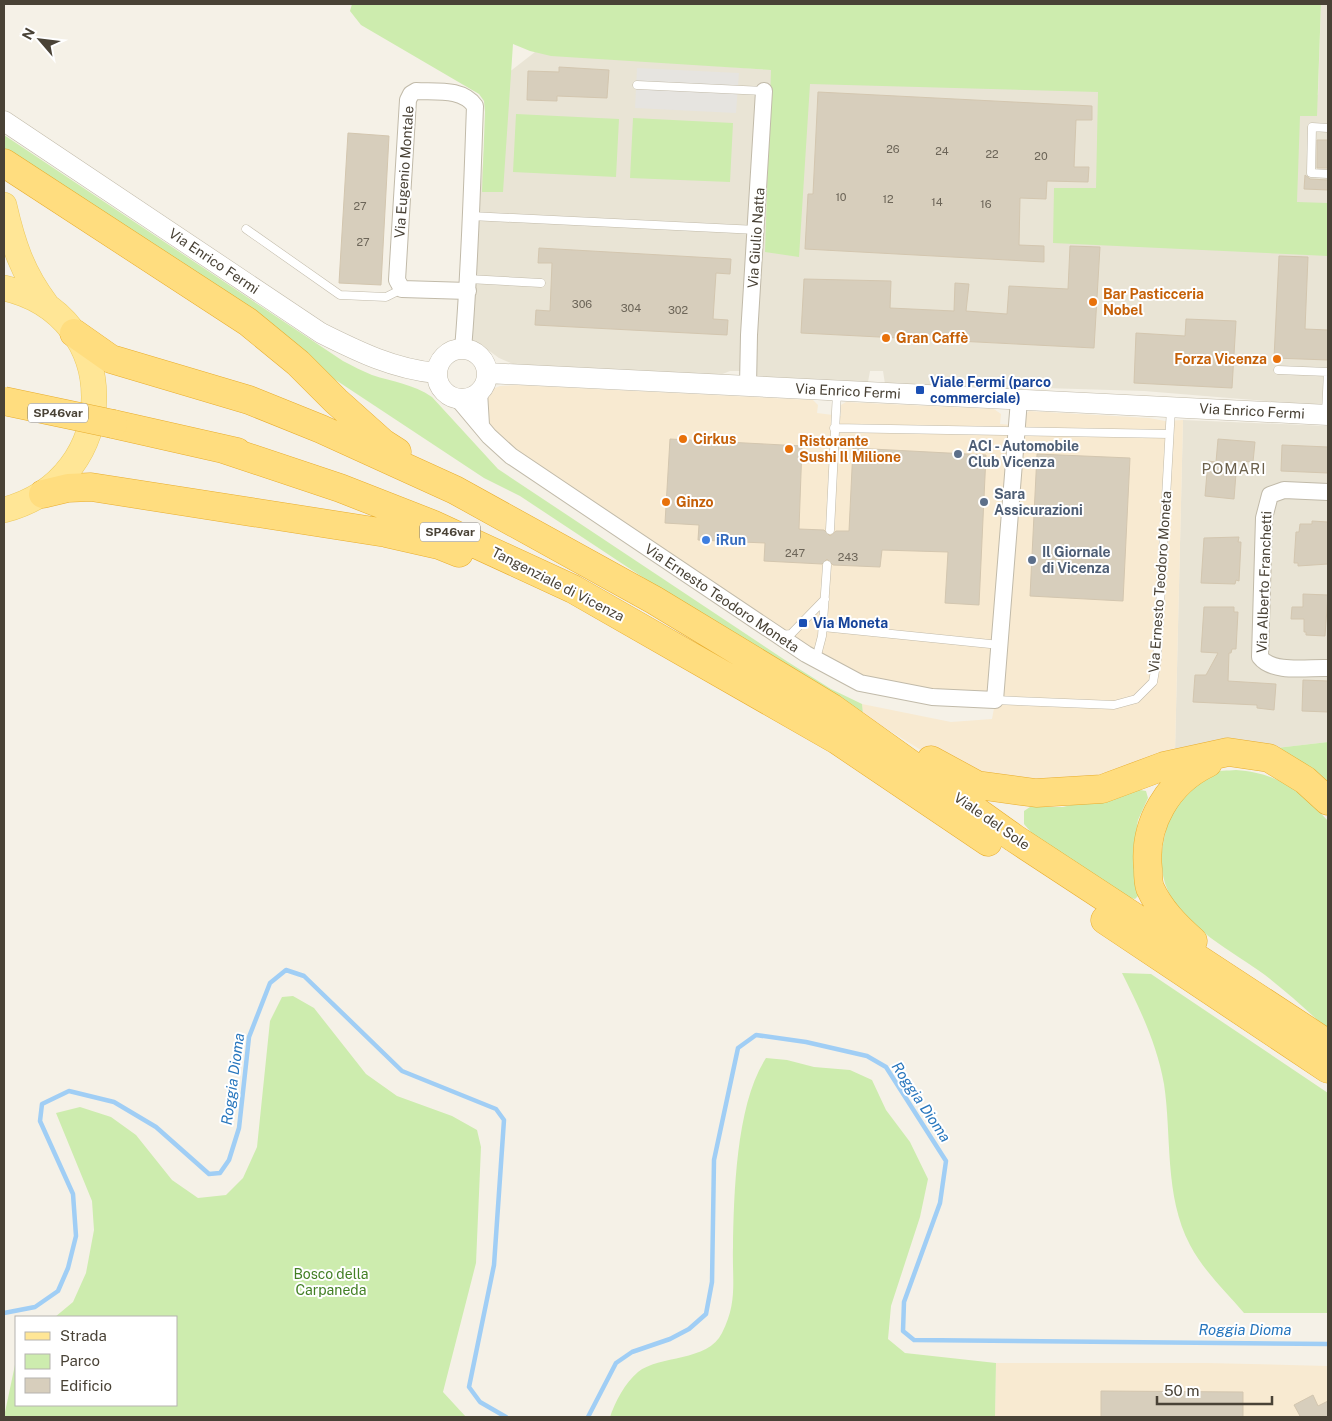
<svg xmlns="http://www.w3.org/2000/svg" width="1332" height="1421" font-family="'Public Sans',sans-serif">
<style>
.residential{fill:#e9e4d5}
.commercial{fill:#f8ead1}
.green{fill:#cdecae}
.parking{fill:#e6e4e0}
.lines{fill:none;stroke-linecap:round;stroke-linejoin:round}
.stream{stroke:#a0cef5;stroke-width:4.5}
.building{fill:#d7cebc;stroke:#d3c6af}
.service-casing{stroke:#c1baa9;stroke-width:9}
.minor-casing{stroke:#c1baa9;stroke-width:18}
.tertiary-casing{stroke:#c1baa9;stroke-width:21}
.primary-casing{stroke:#ecc95e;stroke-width:26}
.trunk-casing{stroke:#e8ad2e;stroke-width:29}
.service{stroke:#fff;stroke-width:8}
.minor{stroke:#fff;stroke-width:16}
.tertiary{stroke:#fff;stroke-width:20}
.primary{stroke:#ffe696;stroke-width:25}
.trunk{stroke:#ffdd7f;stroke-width:28}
.trunk-bridge-casing{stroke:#e8ad2e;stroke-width:29;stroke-linecap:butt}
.trunk-bridge{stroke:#ffdd7f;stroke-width:28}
.food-dot{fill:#e8710a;stroke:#fff;stroke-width:2}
.transit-dot{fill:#1a4fb4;stroke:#fff;stroke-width:2}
.service-dot{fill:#5c6f8a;stroke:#fff;stroke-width:2}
.shop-dot{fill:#3f7fe0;stroke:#fff;stroke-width:2}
.labels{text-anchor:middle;stroke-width:4;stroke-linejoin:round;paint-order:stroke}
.number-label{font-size:11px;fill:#6c6558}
.shield{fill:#fff;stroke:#807b72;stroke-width:1}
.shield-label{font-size:12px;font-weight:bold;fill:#494236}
.street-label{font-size:14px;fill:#494236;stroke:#fff}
.food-label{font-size:14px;font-weight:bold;fill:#c56008;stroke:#fff;text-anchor:start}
.transit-label{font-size:14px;font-weight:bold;fill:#164399;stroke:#fff;text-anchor:start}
.service-label{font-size:14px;font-weight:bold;fill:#4e5e75;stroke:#fff;text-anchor:start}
.shop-label{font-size:14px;font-weight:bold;fill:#366cbe;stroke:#fff;text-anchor:start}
.park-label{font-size:14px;fill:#427f24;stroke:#fff}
.neighbourhood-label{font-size:15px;letter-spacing:1px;fill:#6c614c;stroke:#fff}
.water-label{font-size:15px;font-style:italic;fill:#2776bd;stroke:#fff}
</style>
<rect width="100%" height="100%" fill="#f5f1e7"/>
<path class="residential" d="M1321,4H1328V394L1325,406L1144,391L1044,388L1042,379L1024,378V389L1019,391L885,384L883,371H870L868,382L859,384L757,379L750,371H730L715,377L513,364L499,358L480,344L466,343L490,87L535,52L771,70L1318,95Z
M1183,420L1328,426V742L1267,749L1175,752Z"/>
<path class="commercial" d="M517,385L813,400L818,405L817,413L841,416V405L846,402L994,409L1001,414L1000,424L1024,426V416L1029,411L1149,418L1165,421L1183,420L1175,752L1122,769L1079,779L1056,781L992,777L932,757L863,714L862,704L951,722L992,719L995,703L871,688L496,447L481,401L490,390L500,386Z
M996,1363H1208L1328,1366V1417H995Z"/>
<path class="green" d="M352,4H1321L1317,116H1300L1297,202L1328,203V256L1053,243L1054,188H1096L1098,92L810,84L799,257L765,252L771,70L551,56L530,51L513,44L503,192H482L485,112L484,101L479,94L361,25L350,11Z
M516,114L619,119L616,177L513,172Z
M633,118L733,123L730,182L630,178Z
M4,135L343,361C353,366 362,371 372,375C393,382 413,384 432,397L498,469L788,662L831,689L862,704L863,714L813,690L520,496L484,478L4,161Z
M1328,742V788L1267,749Z
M1236,770C1279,773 1300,791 1328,821V1030C1308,1011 1287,992 1265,975C1235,953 1183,926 1168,891C1157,866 1162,842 1170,817C1175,800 1192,780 1210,773C1217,770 1228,771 1236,770Z
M1134,789L1146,791L1148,798L1138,820L1133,850L1142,892L1135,899L1127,897L1036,838L1024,824V811L1030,807H1063Z
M1122,973L1151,974L1328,1093V1313H1244C1226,1292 1203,1270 1190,1245C1164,1195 1172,1137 1164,1084C1157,1044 1140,1009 1122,973Z
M293,996L314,1008L366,1074L397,1096L452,1116L477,1130L481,1147L476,1263L443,1392L466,1417H4L16,1360V1405H176V1317H55L73,1302L86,1273L94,1230L92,1201L56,1113L80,1107L111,1117L136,1135L172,1180L198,1198L226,1195L243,1178L257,1147L270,1021L282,997Z
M766,1058L787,1060L814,1067L850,1070L872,1080L886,1110L910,1142L928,1179L920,1217L891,1306L888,1339L905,1353L996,1363L995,1417H610C615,1402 625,1383 638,1372C659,1355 708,1362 722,1333C738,1301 732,1281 733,1247C734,1193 736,1104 766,1058Z"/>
<path class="parking" d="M637,68L739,73L736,113L635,108Z"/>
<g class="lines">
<path class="stream" d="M4,1313L35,1307L58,1291L68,1268L76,1236L73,1194L40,1121L42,1104L69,1091L114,1102L156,1127L209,1174L220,1173L229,1160L239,1128L249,1037L270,983L286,970L304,976L402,1071L496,1109L504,1120L494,1265L469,1387L480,1402L506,1417
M588,1417L616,1363L632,1352L670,1339L689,1329L706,1314L712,1282L714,1160L738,1048L756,1035L806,1042L867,1056L886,1067L946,1161L940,1203L904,1302L903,1331L914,1340L1328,1344"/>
</g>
<path class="building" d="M559,67L609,70L607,98L557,96V101L527,100L528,71L559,72Z
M818,92L1092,106V120H1076L1074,167H1089L1088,182L1047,181L1046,199L1020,198L1019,245L1044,246V262L805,249L808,194H813Z
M348,133L389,136L381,285L339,283Z
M1317,140H1328V168H1317Z
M1305,175L1310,179L1328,180V190L1304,189Z
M1070,246L1100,247L1094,348L801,333L804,279L891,281L890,308L954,311L955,283L969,284L966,311L1007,314L1009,286L1068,289Z
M539,248L731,259L730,274L716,273L713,319L728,320L727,335L535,325L536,310L550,311L552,263H538Z
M1279,256L1308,257L1305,329L1328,330V360L1274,358Z
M1186,319L1236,321L1232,388L1134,383L1136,333L1185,336Z
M670,439L802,446L799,529L824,530L830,536L836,531H849L853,448L986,455L979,605L945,603L948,552L882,550L880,567L833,565L827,559L822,564L764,561L765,543L698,540L699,525L665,523Z
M1218,439L1255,442L1253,462L1237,461L1234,499L1205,496L1208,461L1216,462Z
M1282,445L1328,447V473L1281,471Z
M1037,454L1130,458L1123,601L1030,596Z
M1312,521L1328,522V564L1298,566V563H1294L1296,532H1299L1300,524H1312Z
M1239,537L1238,542H1241L1239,581L1236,580L1235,584L1201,583L1204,538Z
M1303,594L1328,595L1325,636L1306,635V632H1304V619H1291L1292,607H1303Z
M1204,607H1234V612H1238L1236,649H1232L1231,653H1229L1228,681L1276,684L1274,710L1257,708V705L1193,702L1195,675H1206L1218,653L1201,652Z
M1303,680L1328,681V712L1302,711Z
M1101,1391L1243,1392V1417H1101Z
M1313,1395L1318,1406L1328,1401V1417H1297L1300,1416L1294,1405Z"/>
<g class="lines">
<g class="service-casing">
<path id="service" d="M637,85L764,91
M1328,128L1312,127L1311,173L1328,174
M471,216L757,230
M246,229L340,295L386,297L402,289
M468,279L541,283
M1278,370L1328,372
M1326,413L1328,372
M834,428L1169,434
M830,530L837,392
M823,627L1000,645
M781,635L791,634L825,599
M816,659L822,636L827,565
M995,700L1114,705L1136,699L1153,682L1157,659L1171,408"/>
</g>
<g class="minor-casing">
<path id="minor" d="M463,349C470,268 472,187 475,106C462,88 437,92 416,91L411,94L408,100L397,280L402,289L468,291
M748,385L749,335L764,91
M479,392L481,425
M458,399L489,436L511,456L806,654L860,683L932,697L995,700L1019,400
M1328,492L1284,490L1270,495L1264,518L1260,657C1273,674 1309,667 1328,668"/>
</g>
<g class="tertiary-casing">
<path id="tertiary" d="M4,121L321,333C359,352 394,369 436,373
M437 374a25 25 0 1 1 50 0a25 25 0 1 1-50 0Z
M487,373L1328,415"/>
</g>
<g class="primary-casing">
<path id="primary" d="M4,205C13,244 22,272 46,304
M4,288C125,315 123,479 4,510"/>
</g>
<g class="trunk-casing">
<path id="trunk" d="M4,163L248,322L298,363L336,401L383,443L397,452
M74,333L111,359L249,400L321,429L455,490L654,600L832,708L1014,838L1328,1044
M113,424L237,452
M220,448L340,488L432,524L573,589L837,740L988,842
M43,494L68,488L91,487L386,533L439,545L459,553
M931,760L977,785L1036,793L1102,789L1164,766L1228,752L1269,758L1305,780L1328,801
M1105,920L1328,1069
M1193,941C1176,926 1160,910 1150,888C1148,882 1148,875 1148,869C1143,824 1168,782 1208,763"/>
</g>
<use href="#service" class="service"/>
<use href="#minor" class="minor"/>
<use href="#tertiary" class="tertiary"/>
<use href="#primary" class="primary"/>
<use href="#trunk" class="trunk"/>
<g class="trunk-bridge-casing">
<path id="trunk-bridge" d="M4,401L113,424"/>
</g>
<use href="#trunk-bridge" class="trunk-bridge"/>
</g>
<g class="food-dot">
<circle cx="1093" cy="302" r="5"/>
<circle cx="886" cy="338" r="5"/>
<circle cx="1277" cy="359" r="5"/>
<circle cx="683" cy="439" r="5"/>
<circle cx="789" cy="449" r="5"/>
<circle cx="666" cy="502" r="5"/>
</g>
<g class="transit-dot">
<rect x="915" y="385" width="10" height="10" rx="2.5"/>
<rect x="798" y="618" width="10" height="10" rx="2.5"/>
</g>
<g class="service-dot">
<circle cx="958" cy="454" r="5"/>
<circle cx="984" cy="502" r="5"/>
<circle cx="1032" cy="560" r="5"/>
</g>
<circle class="shop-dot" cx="706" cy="540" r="5"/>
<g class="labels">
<g class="number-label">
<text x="893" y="153">26</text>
<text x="942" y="155">24</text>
<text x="992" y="158">22</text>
<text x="1041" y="160">20</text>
<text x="841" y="201">10</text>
<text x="888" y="203">12</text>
<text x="937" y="206">14</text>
<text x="986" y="208">16</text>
<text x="360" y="210">27</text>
<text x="363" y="246">27</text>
<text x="582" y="308">306</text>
<text x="631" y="312">304</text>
<text x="678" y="314">302</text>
<text x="795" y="557">247</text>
<text x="848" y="561">243</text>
</g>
<g class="shield">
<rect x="28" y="403.5" width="60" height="19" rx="4"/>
<rect x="420" y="522.5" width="60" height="19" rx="4"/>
</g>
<g class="shield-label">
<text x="58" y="417">SP46var</text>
<text x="450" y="536">SP46var</text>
</g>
<g class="street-label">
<text transform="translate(404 172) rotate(-86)" y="5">Via Eugenio Montale</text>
<text transform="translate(756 238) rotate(-86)" y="5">Via Giulio Natta</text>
<text transform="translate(214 261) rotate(34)" y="5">Via Enrico Fermi</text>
<text transform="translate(848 391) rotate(3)" y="5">Via Enrico Fermi</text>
<text transform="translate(1252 411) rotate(3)" y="5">Via Enrico Fermi</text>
<text transform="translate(1160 582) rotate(-86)" y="5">Via Ernesto Teodoro Moneta</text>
<text transform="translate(1264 582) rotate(-88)" y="5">Via Alberto Franchetti</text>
<text transform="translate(558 584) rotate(27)" y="5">Tangenziale di Vicenza</text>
<text transform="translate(722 598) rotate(34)" y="5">Via Ernesto Teodoro Moneta</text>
<text transform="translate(992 821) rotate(35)" y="5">Viale del Sole</text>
</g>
<g class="food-label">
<text x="1103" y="299">Bar Pasticceria<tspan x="1103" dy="16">Nobel</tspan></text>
<text x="896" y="343">Gran Caffè</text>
<text x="1267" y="364" text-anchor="end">Forza Vicenza</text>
<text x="693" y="444">Cirkus</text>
<text x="799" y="446">Ristorante<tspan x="799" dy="16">Sushi Il Milione</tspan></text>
<text x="676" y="507">Ginzo</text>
</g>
<g class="transit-label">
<text x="930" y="387">Viale Fermi (parco<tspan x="930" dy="16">commerciale)</tspan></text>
<text x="813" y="628">Via Moneta</text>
</g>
<g class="service-label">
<text x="968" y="451">ACI - Automobile<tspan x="968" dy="16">Club Vicenza</tspan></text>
<text x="994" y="499">Sara<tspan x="994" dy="16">Assicurazioni</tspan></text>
<text x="1042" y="557">Il Giornale<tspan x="1042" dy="16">di Vicenza</tspan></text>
</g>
<g class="shop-label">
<text x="716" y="545">iRun</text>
</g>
<g class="park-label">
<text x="331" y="1279">Bosco della<tspan x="331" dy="16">Carpaneda</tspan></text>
</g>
<g class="neighbourhood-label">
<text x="1234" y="474">POMARI</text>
</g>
<g class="water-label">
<text transform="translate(233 1079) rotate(-82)" y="5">Roggia Dioma</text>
<text transform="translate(921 1102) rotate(56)" y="5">Roggia Dioma</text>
<text x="1245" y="1335">Roggia Dioma</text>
</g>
</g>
<rect width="1332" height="1421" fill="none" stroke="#494236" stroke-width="10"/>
<rect x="15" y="1316" width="162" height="90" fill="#ffffff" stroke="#b6b3af"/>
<rect x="25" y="1332" width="25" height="8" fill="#ffe696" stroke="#b6b3af"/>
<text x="60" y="1341" font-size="15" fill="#494236">Strada</text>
<rect x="25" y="1354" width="25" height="15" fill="#cdecae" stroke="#b6b3af"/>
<text x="60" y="1366" font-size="15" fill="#494236">Parco</text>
<rect x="25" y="1378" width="25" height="15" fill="#d7cebc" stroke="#b6b3af"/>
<text x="60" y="1391" font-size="15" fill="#494236">Edificio</text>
<g transform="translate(40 40) rotate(298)" stroke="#ffffff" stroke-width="4" paint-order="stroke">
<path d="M0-4L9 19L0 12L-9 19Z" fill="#494236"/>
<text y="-8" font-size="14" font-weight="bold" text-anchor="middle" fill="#494236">N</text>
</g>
<path d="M1157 1396v8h115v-8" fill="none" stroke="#494236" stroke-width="2.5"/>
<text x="1164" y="1396" font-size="15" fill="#494236" stroke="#ffffff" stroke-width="4" paint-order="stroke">50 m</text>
</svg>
